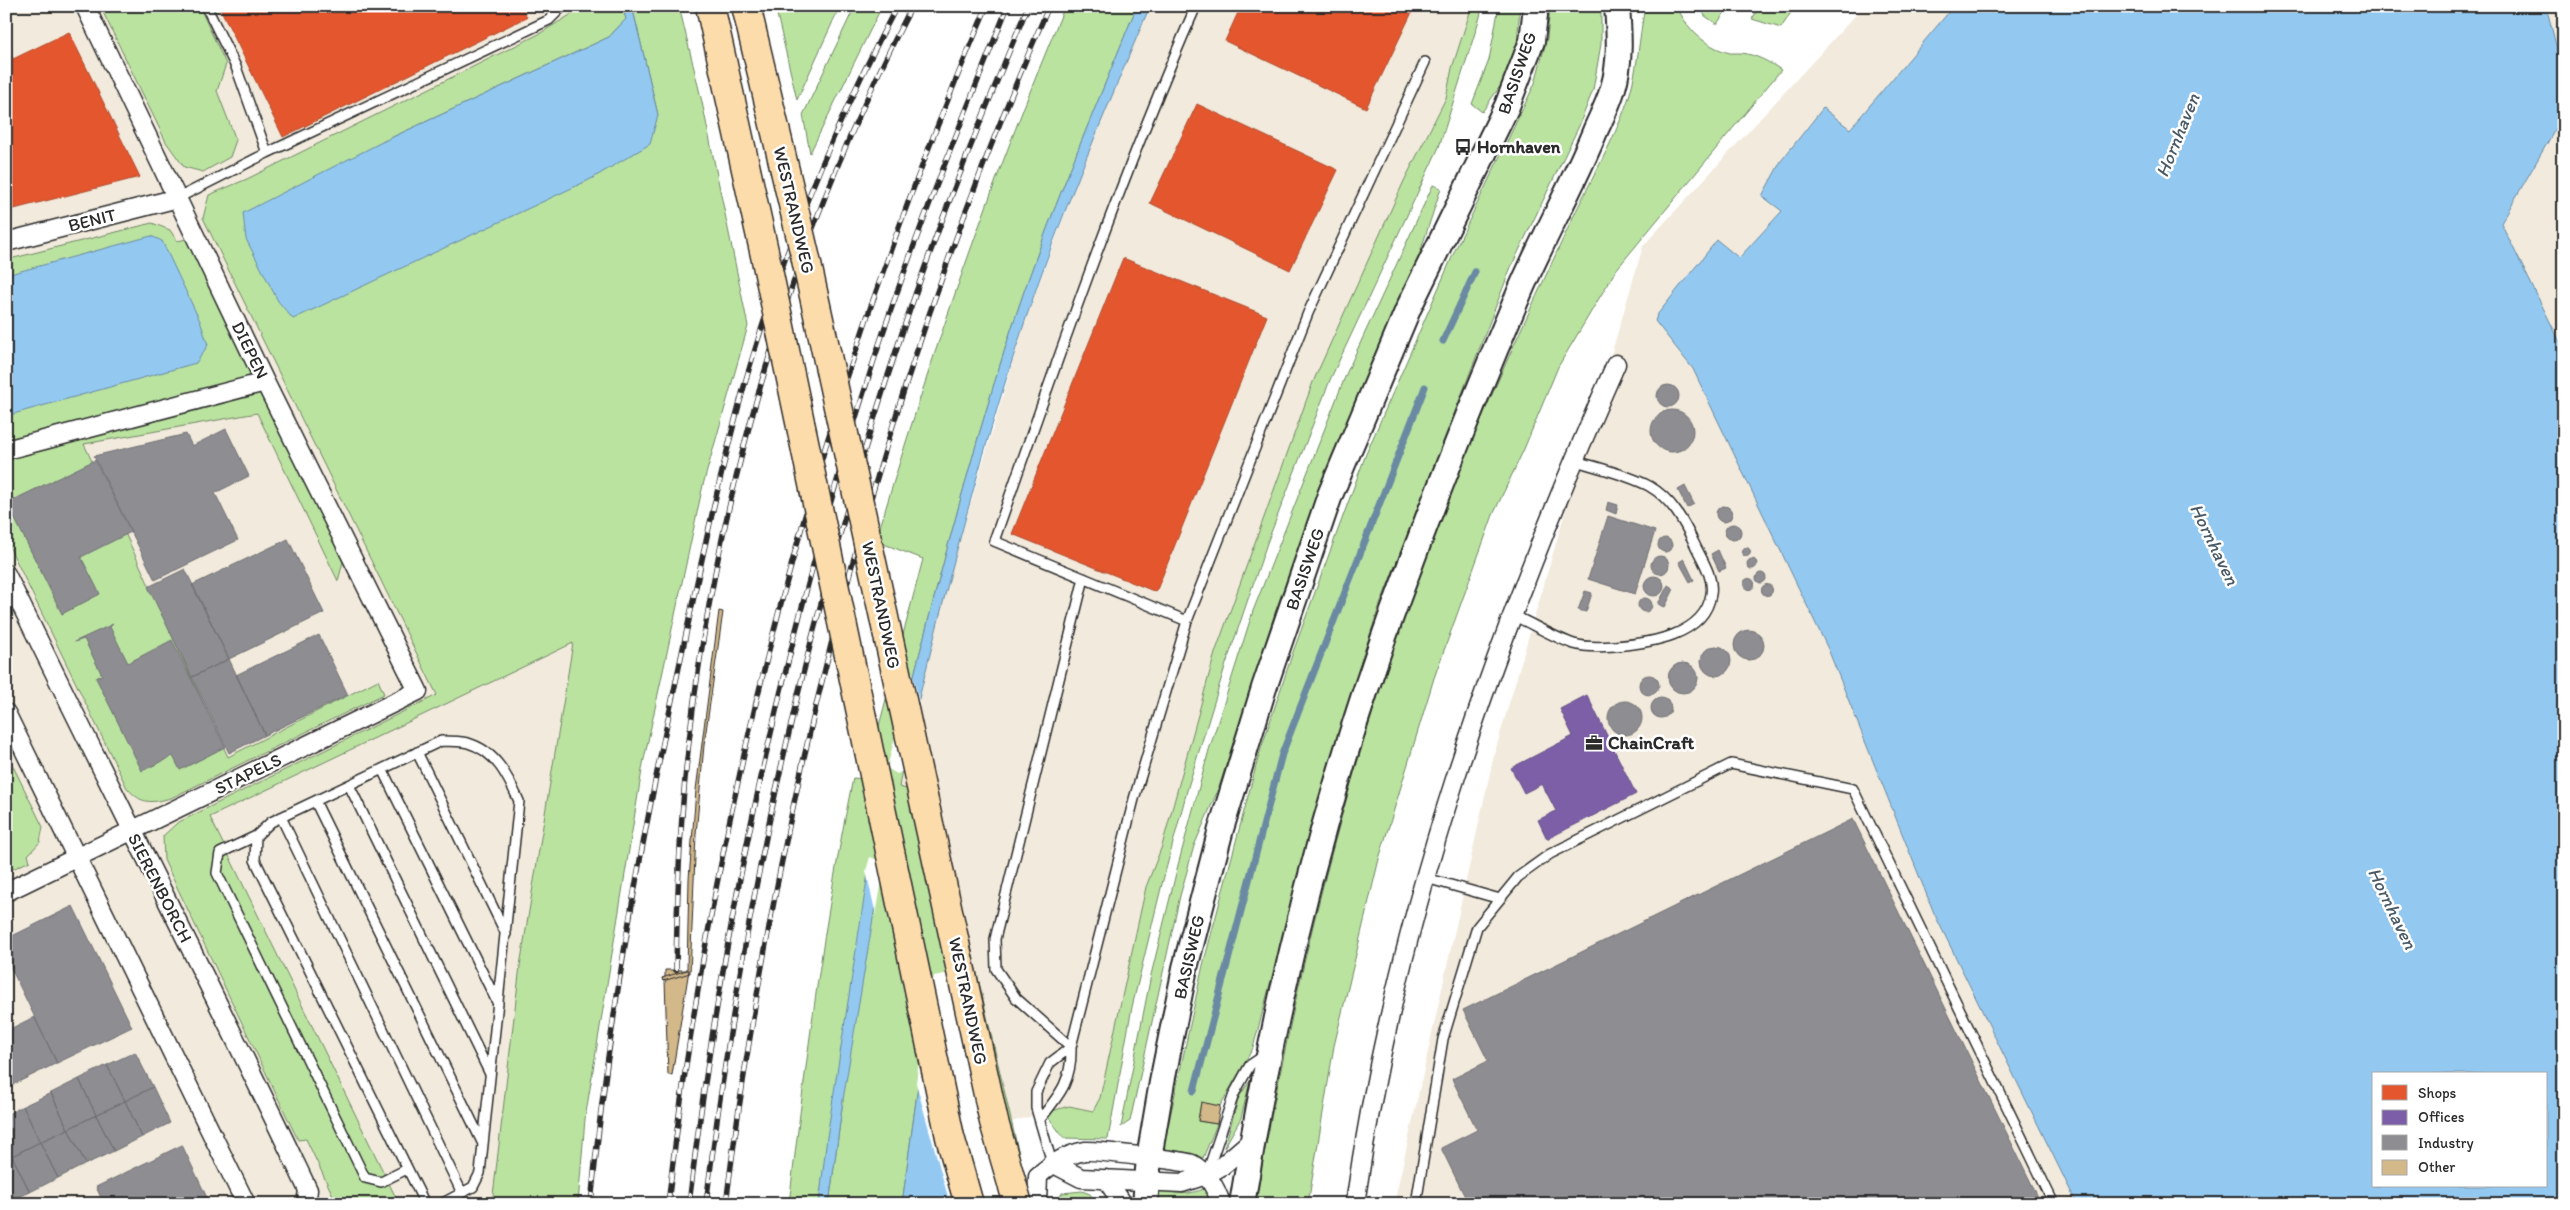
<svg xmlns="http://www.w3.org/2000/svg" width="2570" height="1210" font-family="Itim,sans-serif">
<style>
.built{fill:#f2eadc}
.green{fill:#bae3a0;stroke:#728766}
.water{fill:#93c9f1;stroke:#698aa2;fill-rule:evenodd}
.pier{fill:#fff}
.shops{fill:#e4572e;stroke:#ac4a2d}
.offices{fill:#7b5ea7;stroke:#634f82}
.industry{fill:#8d8d92;stroke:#707073}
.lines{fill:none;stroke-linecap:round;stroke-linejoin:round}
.stream{stroke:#698aa2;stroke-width:7}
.building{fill:#d3b889;stroke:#2b2b2b}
.lane-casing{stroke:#2b2b2b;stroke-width:12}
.street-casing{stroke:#2b2b2b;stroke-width:21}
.secondary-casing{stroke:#2b2b2b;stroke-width:28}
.lane{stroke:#fff;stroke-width:9}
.street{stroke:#fff;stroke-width:18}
.secondary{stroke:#fff;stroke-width:24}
.rail-casing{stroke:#2b2b2b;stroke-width:5.5}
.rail{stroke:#fff;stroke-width:4;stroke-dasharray:11;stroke-linecap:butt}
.highway-bridge-casing{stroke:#2b2b2b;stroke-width:31;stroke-linecap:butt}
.highway-bridge{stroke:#fddcac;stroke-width:28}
.labels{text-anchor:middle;stroke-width:5;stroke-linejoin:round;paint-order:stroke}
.street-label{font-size:18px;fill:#2b2b2b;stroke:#fff}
.poi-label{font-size:18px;font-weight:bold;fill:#2b2b2b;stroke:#fff;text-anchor:start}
.water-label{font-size:19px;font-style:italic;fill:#4a5a66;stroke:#fff}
</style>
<rect width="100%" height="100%" fill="#fff"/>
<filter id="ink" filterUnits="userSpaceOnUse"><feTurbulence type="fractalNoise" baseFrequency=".02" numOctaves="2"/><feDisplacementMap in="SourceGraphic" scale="10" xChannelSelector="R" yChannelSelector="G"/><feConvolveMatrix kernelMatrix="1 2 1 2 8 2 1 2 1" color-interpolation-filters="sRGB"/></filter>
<g filter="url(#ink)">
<path class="built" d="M6,6H658L731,240L539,1204H6Z
M1150,6H1472L1452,68L1446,98L1404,181L1313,382L1215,653L1162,846L1146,887L1100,1098L1093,1111L1069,1106L1011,1122L936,797L899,787L940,607L1025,321L1093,139Z
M1864,6H2274L2117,1204H1394L1494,755L1643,246Z
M2361,6H2564V393Z"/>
<path class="green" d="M100,6H199L226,64L217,91L236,140L230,157L203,172L184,167L166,142Z
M581,6H622L626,19L609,37L382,142L658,115L632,6H679L702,102L748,326L703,485L643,764L585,1119L578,1204H492L520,966L573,643L210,817L399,1204H337L306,1139L298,1140L164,860L163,836L177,823L437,695L203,218L209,195L247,179L539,34L580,9Z
M775,6H840L797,100Z
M855,6H882L810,153L803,115Z
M1065,6H1137C1093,114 1046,222 1010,333C964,476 928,622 890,768L902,769L899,787L936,797L1028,1193L930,997L902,1204H829L843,1100L834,1097L819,1204H789C806,1061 824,918 853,778L865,779L923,559L876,541C929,360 992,180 1065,6Z
M1472,6H1482L1480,17L1439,147L1330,380L1267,543L1224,670L1188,787L1162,884L1132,1007L1108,1139L1064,1138L1045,1113L1069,1106L1093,1111L1100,1098L1146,887L1162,846L1215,653L1313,382L1404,181L1446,98L1452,68Z
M1499,6H1520L1517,44L1508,75L1482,112L1472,104L1489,60Z
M1550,6H1601V44L1593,90L1579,126L1511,267L1378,610L1330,759L1253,1048L1220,1106L1201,1103L1198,1121L1217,1124L1203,1158L1190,1153L1163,1149L1203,965L1259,755L1293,652L1366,454L1456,248L1535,83L1547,38Z
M1645,6H1677C1686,29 1706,47 1730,53C1734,53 1738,53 1742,53C1756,55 1770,62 1781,70L1616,270L1558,367L1524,449L1493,515L1434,678L1379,859L1334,1046L1308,1204H1256C1263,1156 1273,1108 1283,1060C1321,873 1374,689 1443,512C1481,415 1525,320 1569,226C1588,184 1613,144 1628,100C1638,69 1639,38 1645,6Z
M1700,6H1710L1709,10L1712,6H1729L1717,24L1705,16Z
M1760,6H1795L1781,28L1752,19Z
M1433,185L1441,188L1416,265L1376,354L1316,499L1276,610L1218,790L1194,846L1180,896L1130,1121L1121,1127L1151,975L1178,865L1209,750L1253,611L1347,372Z
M152,223L170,230L177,241L187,239L343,562L338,581L257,413L84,444L228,757L378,680L384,694L171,798C151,803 142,805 127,788L6,540V260Z
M6,752L43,827L40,842L28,855L30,861L6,872Z
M1250,1081L1241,1118L1224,1148L1239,1097Z
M1206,1188L1212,1204H1156L1157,1189C1176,1194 1188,1196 1206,1188Z
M1082,1191L1090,1194L1097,1204H1055L1062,1193Z"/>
<path class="water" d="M622,6H632L658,115L650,144L591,179L293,319L278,301L246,239L243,213L382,142L609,37L626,19Z
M1137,6H1150C1106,110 1061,214 1025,321C976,468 938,618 902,769L890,768C928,622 964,476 1010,333C1046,222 1093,114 1137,6Z
M1954,6H2546L2564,76V114L2501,223L2564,350V1204H2077L1934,913L1828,649L1693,369L1655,321L1657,315L1717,240L1739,258L1782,211L1762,196L1781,161L1823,108L1850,129ZM2374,1074H2546V1186H2374Z
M151,236L162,241L200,321L208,345L196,363L6,416V275Z
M870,860L882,864L843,1100L829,1204H819L827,1137Z
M930,997L1009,1204H902Z"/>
<path class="pier" d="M912,671L920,705L905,770L897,774L887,768Z
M870,857L885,863L876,915L866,871Z
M944,974L958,976L1012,1204H950L916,1083L928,996L934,976Z"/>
<path class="shops" d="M219,6H521L527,17L283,137Z
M1241,6H1415L1366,108L1225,41Z
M69,32L140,177L6,211V44L13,59Z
M1197,104L1338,170L1290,270L1150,203Z
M1123,258L1267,316L1156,592L1012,534Z"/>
<path class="offices" d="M1587,695L1636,794L1547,839L1538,820L1556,811L1542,784L1524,793L1511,768L1573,736L1560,709Z"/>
<path class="industry" d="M1657 396a11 11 0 1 1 22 0a11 11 0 1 1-22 0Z
M1651 431a21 21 0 1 1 42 0a21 21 0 1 1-42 0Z
M226,429L249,476L215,493L238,540L155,580L94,456L186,434L192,446Z
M95,460L131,532L81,557L100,594L62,614L7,503Z
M1685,486L1694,504L1687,508L1678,490Z
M1608,502L1618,505L1616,514L1606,510Z
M1716 514a8 8 0 1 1 16 0a8 8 0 1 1-16 0Z
M1608,516L1655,531L1635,594L1588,579Z
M1725 532a8 8 0 1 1 16 0a8 8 0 1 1-16 0Z
M1658 545a7 7 0 1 1 14 0a7 7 0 1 1-14 0Z
M288,539L324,613L229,659L192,585Z
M1741.5 552a4.5 4.5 0 1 1 9 0a4.5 4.5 0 1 1-9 0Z
M1718,550L1726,568L1719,571L1711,554Z
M1651 565a9 9 0 1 1 18 0a9 9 0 1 1-18 0Z
M1684,559L1694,580L1690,582L1679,562Z
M1747 564a5 5 0 1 1 10 0a5 5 0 1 1-10 0Z
M185,569L229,659L192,677L148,587Z
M1756 578a5 5 0 1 1 10 0a5 5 0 1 1-10 0Z
M1644 586a10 10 0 1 1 20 0a10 10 0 1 1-20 0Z
M1743.5 584a5.5 5.5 0 1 1 11 0a5.5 5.5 0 1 1-11 0Z
M1761.5 590a5.5 5.5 0 1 1 11 0a5.5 5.5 0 1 1-11 0Z
M1668,585L1674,589L1665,607L1658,604Z
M1585,591L1592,593L1586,612L1578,610Z
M1638 605a7 7 0 1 1 14 0a7 7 0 1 1-14 0Z
M113,624L110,627L128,663L172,640L225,747L180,770L173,756L142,771L96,678L102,675L84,639L74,642Z
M1734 645a15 15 0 1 1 30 0a15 15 0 1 1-30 0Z
M319,635L348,695L265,735L236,675Z
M1701 661a15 15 0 1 1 30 0a15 15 0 1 1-30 0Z
M229,659L265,735L229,753L192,677Z
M1668 678a15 15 0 1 1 30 0a15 15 0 1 1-30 0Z
M1639 685a10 10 0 1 1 20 0a10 10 0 1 1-20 0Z
M1651 708a10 10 0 1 1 20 0a10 10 0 1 1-20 0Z
M1608 718a17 17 0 1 1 34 0a17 17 0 1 1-34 0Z
M1853,819L2041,1203L1462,1204L1467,1201L1441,1148L1477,1130L1452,1079L1488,1061L1463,1010Z
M73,906L132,1027L57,1063L6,958V939Z
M34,1017L57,1063L6,1088V1031Z
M135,1052L153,1087L125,1101L107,1065Z
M107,1065L125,1101L96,1115L79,1079Z
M79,1079L96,1115L68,1129L51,1093Z
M153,1087L170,1123L142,1137L125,1101Z
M51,1093L68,1129L40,1142L23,1106Z
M125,1101L142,1137L114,1151L96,1115Z
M23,1106L40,1142L12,1156L6,1143V1115Z
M96,1115L114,1151L86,1164L68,1129Z
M68,1129L86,1164L58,1178L40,1142Z
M40,1142L58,1178L30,1192L12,1156Z
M182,1145L210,1204H104L96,1187Z
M12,1156L30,1192L6,1203V1159Z"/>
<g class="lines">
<path class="stream" d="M1443,341L1475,272
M1194,1091L1282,754L1425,387"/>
</g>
<path class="building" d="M719,611L723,612L704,745L696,834L690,973L663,981L662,978L687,970L689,879L696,790Z
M665,970H689L672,1075H668L665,980L663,981L662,978L665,977Z
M1201,1102L1220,1106L1217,1124L1198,1121Z"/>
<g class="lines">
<g class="lane-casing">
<path id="lane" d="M267,153L549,20L563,6
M178,198L267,153L236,67L206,6
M1512,615C1533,624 1553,637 1574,644C1587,648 1602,647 1615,646C1649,643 1705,636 1711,594C1714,577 1702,560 1695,545C1684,522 1672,499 1649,486C1626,474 1598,468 1573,460
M1187,621L994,541C1057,361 1119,181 1196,6
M417,752L506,934
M382,769L498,1004
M349,785L490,1074
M315,801L483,1144
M281,817L462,1193
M256,836L220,853L217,873L365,1178L381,1182L407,1169
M1426,878L1500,899
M1071,1047L1016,998L996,969L995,939L1084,578
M1041,1118C1061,1093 1072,1080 1071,1047L1134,799L1187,621L1308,313L1425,62
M1052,1163L1036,1108V1092L1050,1063L1071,1047
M1207,1173L1234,1094L1250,1065L1265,1055
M425,1204L255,860L256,836L271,822L441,741C449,741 460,741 468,743C496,751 508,777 519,801L480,1173L473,1187L441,1204
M1416,1204L1443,1039L1477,927L1518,877L1550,854L1731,764L1853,789L2054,1204"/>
</g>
<g class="street-casing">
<path id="street" d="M6,242L178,198
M6,450L265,382
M6,574C103,773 203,970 298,1169L308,1190L306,1204
M6,713L246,1204
M6,892L418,691L265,382L85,6
M1052,1163L1081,1178L1182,1183L1206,1175L1222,1166L1252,1140
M1106,1179L1123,1204
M1037,1204L1038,1176C1051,1164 1068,1154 1085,1151C1094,1150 1186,1161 1192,1164C1207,1173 1216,1187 1221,1204
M1355,1204C1396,913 1497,632 1616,364"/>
</g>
<g class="secondary-casing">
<path id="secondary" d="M1145,1204L1149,1158L1162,1082L1185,968L1221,829L1264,688L1330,495L1409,307L1507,106L1532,41L1536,6
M1242,1204C1274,1004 1323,805 1392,614C1431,507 1473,401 1518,296C1542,239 1573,186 1596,129C1602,116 1609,102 1613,88C1621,62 1619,33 1617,6"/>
</g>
<use href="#lane" class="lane"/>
<use href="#street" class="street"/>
<use href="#secondary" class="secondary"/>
<g class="rail-casing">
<path id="rail" d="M676,970C677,906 679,843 685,779C711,511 788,245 912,6
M591,1204C607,1029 638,857 675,686C697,582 718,478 747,376C784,249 835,123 897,6
M668,1204C714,796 824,383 987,6
M689,1204C723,916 786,632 875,357C914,238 961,122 1008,6
M706,1204C742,908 807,616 902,333C939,222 983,114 1028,6
M726,1204C778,791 882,388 1049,6"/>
</g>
<use href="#rail" class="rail"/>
<g class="highway-bridge-casing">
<path id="highway-bridge" d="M710,6L766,260L950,1137L969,1204
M746,6L805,255L994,1122L1018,1204"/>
</g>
<use href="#highway-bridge" class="highway-bridge"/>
</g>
</g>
<defs>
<g id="bus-bare" transform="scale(1.35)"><path d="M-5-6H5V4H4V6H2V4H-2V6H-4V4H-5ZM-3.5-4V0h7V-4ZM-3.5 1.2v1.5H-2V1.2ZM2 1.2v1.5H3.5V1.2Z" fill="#2b2b2b" stroke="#fff" stroke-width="2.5" paint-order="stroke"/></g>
<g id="office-bare" transform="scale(1.35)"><path d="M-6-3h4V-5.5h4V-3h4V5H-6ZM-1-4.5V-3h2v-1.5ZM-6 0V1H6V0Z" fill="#2b2b2b" stroke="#fff" stroke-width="2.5" paint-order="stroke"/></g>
</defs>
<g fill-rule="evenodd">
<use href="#bus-bare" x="1463" y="147"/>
<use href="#office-bare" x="1594" y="743"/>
</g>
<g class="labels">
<g class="street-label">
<text transform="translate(1517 73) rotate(-71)" y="6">BASISWEG</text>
<text transform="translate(794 210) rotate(77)" y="6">WESTRANDWEG</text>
<text transform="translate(92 220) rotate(-14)" y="6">BENIT</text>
<text transform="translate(250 350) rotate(64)" y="6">DIEPEN</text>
<text transform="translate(1305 569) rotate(-71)" y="6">BASISWEG</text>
<text transform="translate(881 605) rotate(78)" y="6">WESTRANDWEG</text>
<text transform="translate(248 774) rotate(-26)" y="6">STAPELS</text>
<text transform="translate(160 888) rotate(63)" y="6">SIERENBORCH</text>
<text transform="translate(1189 957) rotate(-77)" y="6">BASISWEG</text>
<text transform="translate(968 1001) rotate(78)" y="6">WESTRANDWEG</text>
</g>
<g class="poi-label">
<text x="1477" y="153">Hornhaven</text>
<text x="1608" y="749">ChainCraft</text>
</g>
<g class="water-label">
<text transform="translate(2177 135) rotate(-68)" y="7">Hornhaven</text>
<text transform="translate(2215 544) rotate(64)" y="7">Hornhaven</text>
<text transform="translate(2393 908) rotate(64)" y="7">Hornhaven</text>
</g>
</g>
<rect width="2570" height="1210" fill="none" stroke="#fff" stroke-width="25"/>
<rect x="12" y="12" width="2545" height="1185" fill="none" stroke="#2b2b2b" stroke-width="2" filter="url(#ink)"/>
<rect x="2372" y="1072" width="175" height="115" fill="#ffffff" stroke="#aaaaaa"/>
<rect x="2382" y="1085" width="25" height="15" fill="#e4572e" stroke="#aaaaaa"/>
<text x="2418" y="1098" font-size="15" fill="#2b2b2b">Shops</text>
<rect x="2382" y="1110" width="25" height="15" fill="#7b5ea7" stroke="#aaaaaa"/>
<text x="2418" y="1122" font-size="15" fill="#2b2b2b">Offices</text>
<rect x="2382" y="1135" width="25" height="15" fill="#8d8d92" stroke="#aaaaaa"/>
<text x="2418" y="1148" font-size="15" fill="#2b2b2b">Industry</text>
<rect x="2382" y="1160" width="25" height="15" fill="#d3b889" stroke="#aaaaaa"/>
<text x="2418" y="1172" font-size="15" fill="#2b2b2b">Other</text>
</svg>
